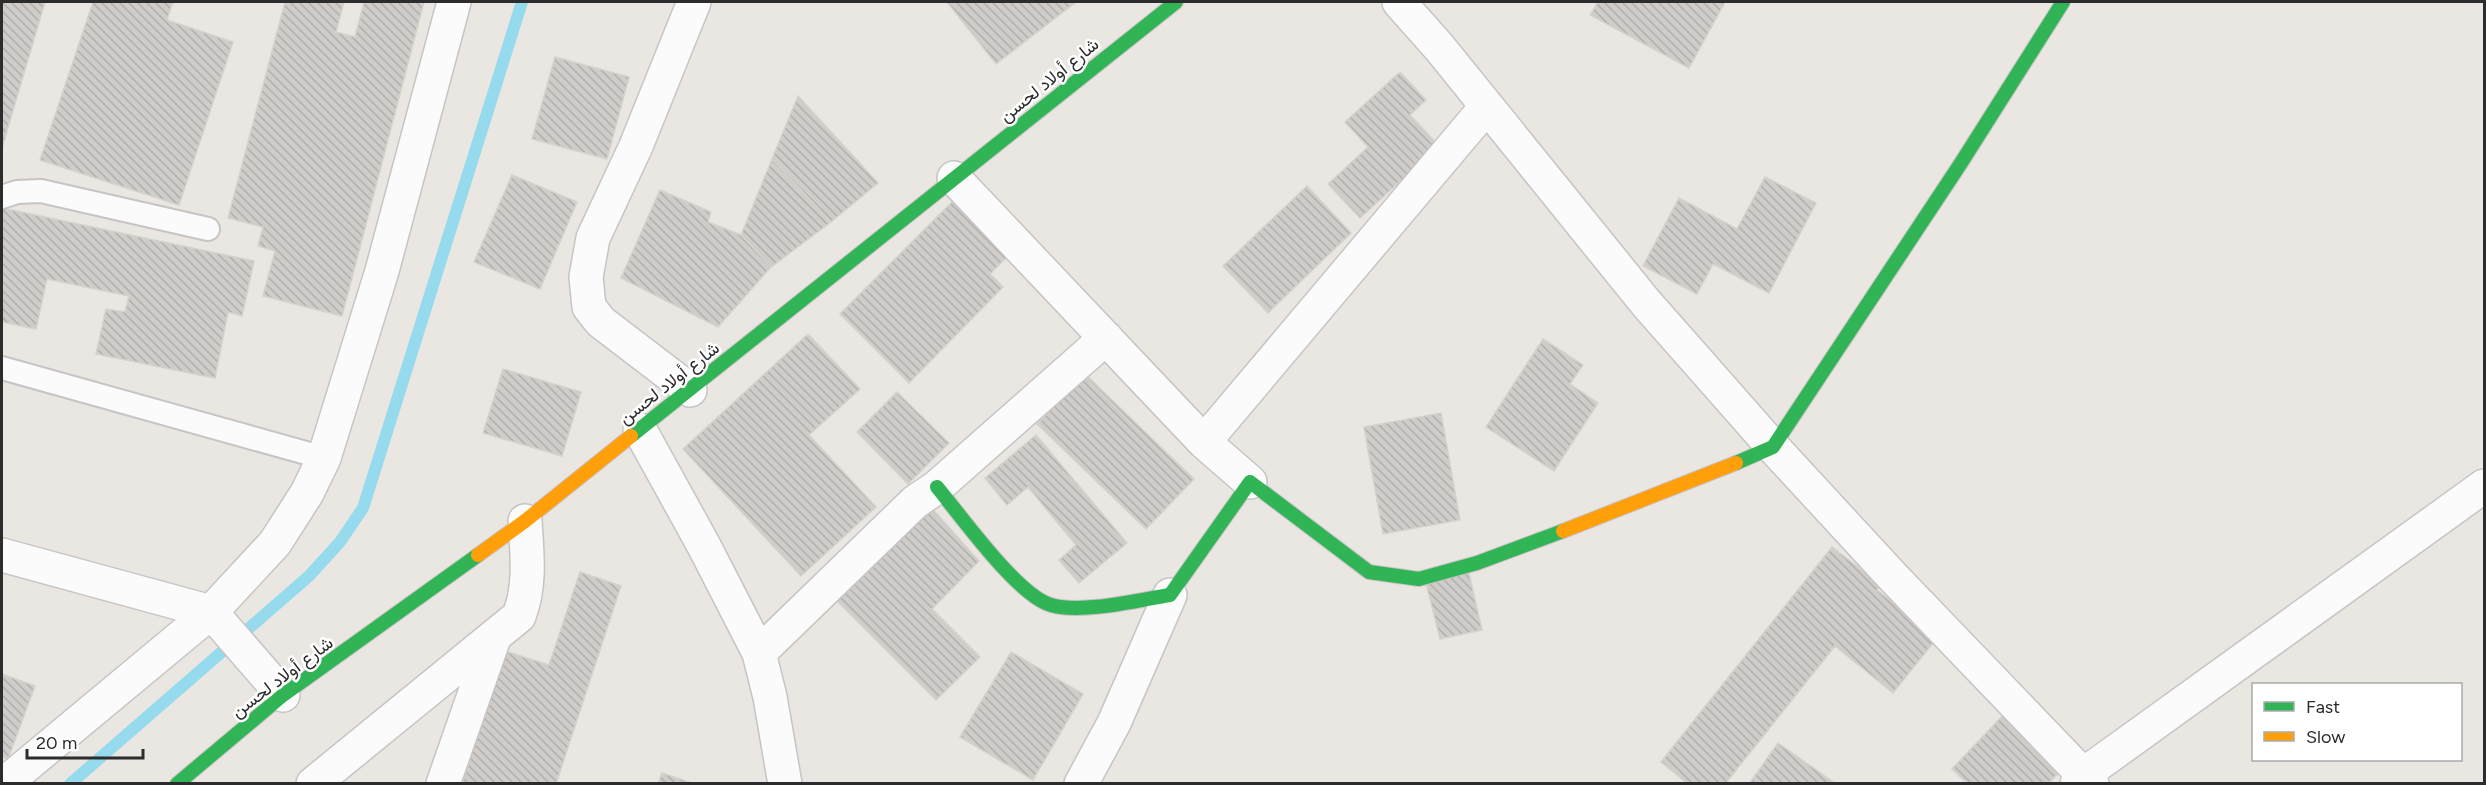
<svg xmlns="http://www.w3.org/2000/svg" width="2486" height="785" font-family="Figtree,Vazirmatn,sans-serif">
<style>
.lines{fill:none;stroke-linecap:round;stroke-linejoin:round}
.stream{stroke:#95daed;stroke-width:12}
.building{fill:url(#building-back-hatch);stroke:#d5d2ce;stroke-width:1.5}
.lane-casing{stroke:#c6c4c5;stroke-width:26}
.street-casing{stroke:#c6c4c5;stroke-width:36}
.fast-casing{stroke:#c6c4c5;stroke-width:16}
.slow-casing{stroke:#c6c4c5;stroke-width:16}
.lane{stroke:#fcfbfb;stroke-width:22}
.street{stroke:#fcfbfb;stroke-width:33}
.fast{stroke:#30b455;stroke-width:14}
.slow{stroke:#ff9f0a;stroke-width:14}
.labels{text-anchor:middle;stroke-width:5;stroke-linejoin:round;paint-order:stroke}
.street-label{font-size:18px;fill:#2c2c2c;stroke:#fff}
</style>
<defs>
<pattern id="building-back-hatch" width="6" height="6" patternUnits="userSpaceOnUse" patternTransform="scale(1.5)"><rect width="6" height="6" fill="#cfccc9"/><path d="M-1 5l2 2M0 0l6 6M5-1l2 2" fill="none" stroke="#b2afad"/></pattern>
</defs>
<rect width="100%" height="100%" fill="#eae6e2"/>
<g class="lines">
<path class="stream" d="M70,784L309,576L340,542L363,508L522,2"/>
</g>
<path class="building" d="M2,2H45L2,148Z
M93,2H173L167,20L233,42L179,205L40,160Z
M285,2H344L336,32L355,37L364,2H424L342,316L263,296L275,251L258,246L263,227L228,218Z
M947,2H1076L996,64Z
M1598,2H1725L1689,68L1590,15Z
M555,57L629,77L607,159L532,139Z
M1400,72L1426,100L1410,115L1439,146L1360,218L1328,184L1368,147L1345,122Z
M798,96L878,183L831,222L772,159Z
M772,159L831,222L771,267L741,235Z
M512,175L577,202L540,289L474,262Z
M1765,177L1816,203L1769,293L1713,264L1697,294L1643,266L1679,198L1737,229Z
M1307,186L1351,233L1268,313L1223,266Z
M660,190L711,212L708,222L741,235L771,267L718,327L621,278Z
M953,201L1008,256L990,274L1003,287L909,383L840,314Z
M2,208L254,261L242,316L228,312L215,378L96,354L106,309L125,312L129,296L47,279L36,329L2,322Z
M808,334L860,389L809,435L876,507L801,576L683,449Z
M1543,339L1583,365L1570,384L1598,403L1554,471L1486,427Z
M503,369L581,392L562,456L483,433Z
M1085,374L1194,479L1146,529L1037,424Z
M897,392L949,443L908,484L857,432Z
M1441,413L1460,520L1383,534L1364,427Z
M1036,435L1127,543L1079,583L1059,560L1076,545L1028,487L1007,505L985,478Z
M930,506L979,561L932,609L980,657L936,700L837,601Z
M1832,547L1881,585L1877,590L1938,637L1893,693L1835,646L1725,784H1688L1661,762Z
M1468,569L1482,630L1440,639L1425,579Z
M580,572L621,586L556,784H462L505,651L549,665Z
M1011,652L1083,694L1033,780L960,737Z
M2,674L35,686L8,759L2,757Z
M2005,713L2064,767L2048,784H1968L1952,769Z
M1778,743L1836,784H1749Z
M662,773L695,784H658Z"/>
<g class="lines">
<g class="lane-casing">
<path id="lane" d="M2,197L17,192L41,191L208,229
M2,368L324,458"/>
</g>
<g class="street-casing">
<path id="street" d="M1399,2L1439,47L1646,303L1773,447L1894,578L2092,784
M954,178L1204,442L1250,482
M690,390L601,322L589,307L586,277L593,238L636,146L694,2
M640,430L704,546L759,653L770,697L785,784
M1204,442L1487,106
M2,555L211,612L283,695
M759,653L915,502L937,487L1106,338
M4,784L211,612L275,543L307,493L324,458L382,271L454,2
M313,784L519,616C531,585 527,554 525,521
M443,784L494,638
M1081,784L1114,723L1170,595
M2077,784L2083,775L2484,486"/>
</g>
<g class="fast-casing">
<path id="fast" d="M631,436L1176,2
M1736,463L1773,447L1961,163L2063,2
M937,487C961,516 1018,596 1051,605C1082,614 1138,600 1170,595L1250,482L1369,572L1419,579L1477,563L1563,531
M177,784L283,695L478,555"/>
</g>
<g class="slow-casing">
<path id="slow" d="M1563,531L1736,463
M478,555L525,521L631,436"/>
</g>
<use href="#lane" class="lane"/>
<use href="#street" class="street"/>
<use href="#fast" class="fast"/>
<use href="#slow" class="slow"/>
</g>
<g class="labels">
<g class="street-label">
<text transform="translate(1049 80) rotate(-39)" y="6">شارع أولاد لحسن</text>
<text transform="translate(669 383) rotate(-38)" y="6">شارع أولاد لحسن</text>
<text transform="translate(282 677) rotate(-37)" y="6">شارع أولاد لحسن</text>
</g>
</g>
<rect width="2486" height="785" fill="none" stroke="#2c2c2c" stroke-width="6"/>
<rect x="2252" y="683" width="210" height="78" fill="#ffffff" stroke="#ababab" stroke-width="1.5"/>
<rect x="2264" y="702" width="30" height="9" fill="#30b455" stroke="#ababab" stroke-width="1.5"/>
<text x="2306" y="713" font-size="18" fill="#2c2c2c">Fast</text>
<rect x="2264" y="732" width="30" height="9" fill="#ff9f0a" stroke="#ababab" stroke-width="1.5"/>
<text x="2306" y="743" font-size="18" fill="#2c2c2c">Slow</text>
<path d="M27 749v9h116v-9" fill="none" stroke="#2c2c2c" stroke-width="3"/>
<text x="36" y="749" font-size="18" fill="#2c2c2c" stroke="#ffffff" stroke-width="4.5" paint-order="stroke">20 m</text>
</svg>
